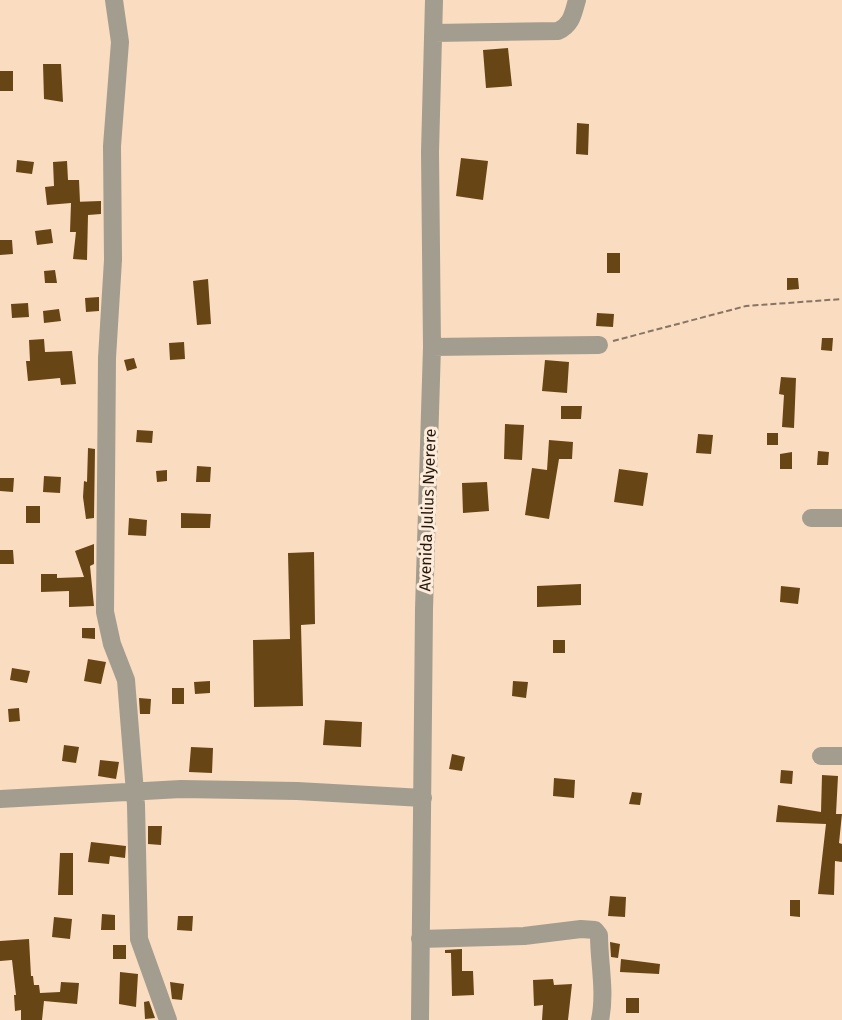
<svg xmlns="http://www.w3.org/2000/svg" width="842" height="1020" font-family="'Fira Sans',sans-serif">
<style>
.building{fill:#674515}
.lines{fill:none;stroke-linecap:round;stroke-linejoin:round}
.path{stroke:#877462;stroke-width:2;stroke-dasharray:6 3;stroke-linecap:butt}
.minor{stroke:#a39d8f;stroke-width:18}
.labels{text-anchor:middle;stroke-width:6;stroke-linejoin:round;paint-order:stroke}
.street-label{font-size:16px;fill:#22180e;stroke:#feecdb}
</style>
<rect width="100%" height="100%" fill="#fadcc1"/>
<path class="building" d="M508,48L512,86L486,88L483,50Z
M43,64H61L63,102L44,99Z
M0,71H13V91H0Z
M577,123L589,124L588,155L576,154Z
M461,158L488,161L483,200L456,196Z
M17,160L34,162L32,174L16,172Z
M67,161L68,180H79L80,202H73L101,201V214L88,215L87,260L73,259L76,232H70L71,203L47,205L45,187L54,186L53,162Z
M51,229L53,243L37,245L35,231Z
M0,240H12L13,254L0,255Z
M607,253H620V273H607Z
M55,270L57,283H45L44,271Z
M787,278H798L799,289L787,290Z
M208,279L211,324L197,325L193,281Z
M99,297V311L86,312L85,298Z
M28,303L29,317L12,318L11,304Z
M59,309L61,321L44,323L43,311Z
M597,313L614,314L613,327L596,326Z
M822,338H833L832,351L821,350Z
M44,339L45,352L72,351L76,384L61,385L60,378L28,381L26,361H30L29,340Z
M184,342L185,359L170,360L169,343Z
M134,358L137,368L127,371L124,360Z
M545,360L569,362L567,393L542,391Z
M781,377L796,378L794,428L782,427L784,395L779,394Z
M561,406H582L581,419H561Z
M505,424L524,425L522,460L504,459Z
M137,430L153,431L152,443L136,442Z
M767,433H778V445H767Z
M698,434L713,435L711,454L696,453Z
M549,440L573,442L572,459H559L549,519L525,515L532,468L547,470Z
M88,448L95,449L94,518L86,519L83,497L84,481L87,482Z
M818,451L829,452L828,465H817Z
M792,452V469H780V454Z
M197,466L211,467L210,482H196Z
M619,469L648,473L643,506L614,502Z
M167,470V481L157,482L156,471Z
M44,476L61,477L60,493L43,492Z
M0,478H14L13,492L0,491Z
M487,482L489,511L463,513L462,483Z
M26,506H40V523H26Z
M181,513L211,514L210,528H181Z
M129,518L147,520L146,536L128,535Z
M94,544V564L90,566L94,606L69,607V591L41,592V574H57V578L84,577L75,551Z
M0,550H13L14,564H0Z
M314,552L315,624L301,625L303,706L254,707L253,640L290,639L288,553Z
M581,584V605L537,607V586Z
M781,586L800,588L798,604L780,602Z
M82,628H95V639L82,638Z
M553,640H565V653H553Z
M88,659L106,662L101,684L84,681Z
M12,668L30,671L27,683L10,680Z
M210,681V693L195,694L194,682Z
M513,681L528,682L526,698L512,696Z
M172,688H184V704H172Z
M139,698L151,699L150,714H140Z
M19,708L20,721L9,722L8,709Z
M325,720L362,722L361,747L323,745Z
M64,745L79,747L76,763L62,761Z
M191,747L213,748L212,773L189,772Z
M452,754L465,757L462,771L449,769Z
M100,760L119,762L116,779L98,776Z
M781,770L793,771L792,784L780,783Z
M822,775L838,776L836,814H842L839,843L842,844V862L835,861L834,895L818,894L826,824L776,822L778,805L821,812Z
M554,778L575,780L574,798L553,796Z
M632,792L642,793L640,805L629,804Z
M148,826H162L161,845L148,844Z
M91,842L126,846L125,858L110,856L109,864L88,862Z
M60,853H73V895H58Z
M610,896L626,897L625,917L608,916Z
M790,900H800V917L790,916Z
M102,914L115,915V930H101Z
M178,916H193L192,931L177,930Z
M54,917L72,919L70,939L52,937Z
M29,939L31,976H33L34,985H39L40,993L60,992L61,982L79,983L77,1004L44,1001L42,1020H21V1010L15,1011L14,995H16L12,960L0,961V941Z
M610,942L620,944L618,958L611,957Z
M113,945H126V959H113Z
M462,949V971H473L474,995L452,996L451,953H445V950Z
M621,959L660,964L659,974L620,972Z
M120,972L138,974L136,1007L119,1004Z
M553,979L554,985L572,984L568,1020H542L543,1005L534,1006L533,980Z
M170,982L184,984L182,1000L172,999Z
M626,998H639V1013H626Z
M149,1001L155,1018L145,1019L144,1002Z"/>
<g class="lines">
<path class="path" d="M613,341L746,306L842,299"/>
<path class="minor" d="M114,0L120,42L112,146L113,260L107,358L105,612L112,644L126,680L136,805L139,939L168,1020
M434,33L558,31C572,25 573,13 577,0
M432,347L599,345
M811,518H842
M821,756H842
M0,799L181,789L297,791L423,798
M420,939L524,936L581,929L595,930L599,935C599,963 606,992 600,1020
M420,1020L424,609L432,347L430,152L434,0"/>
</g>
<g class="labels">
<g class="street-label">
<text transform="translate(427 510) rotate(-88)" y="6">Avenida Julius Nyerere</text>
</g>
</g>
</svg>
